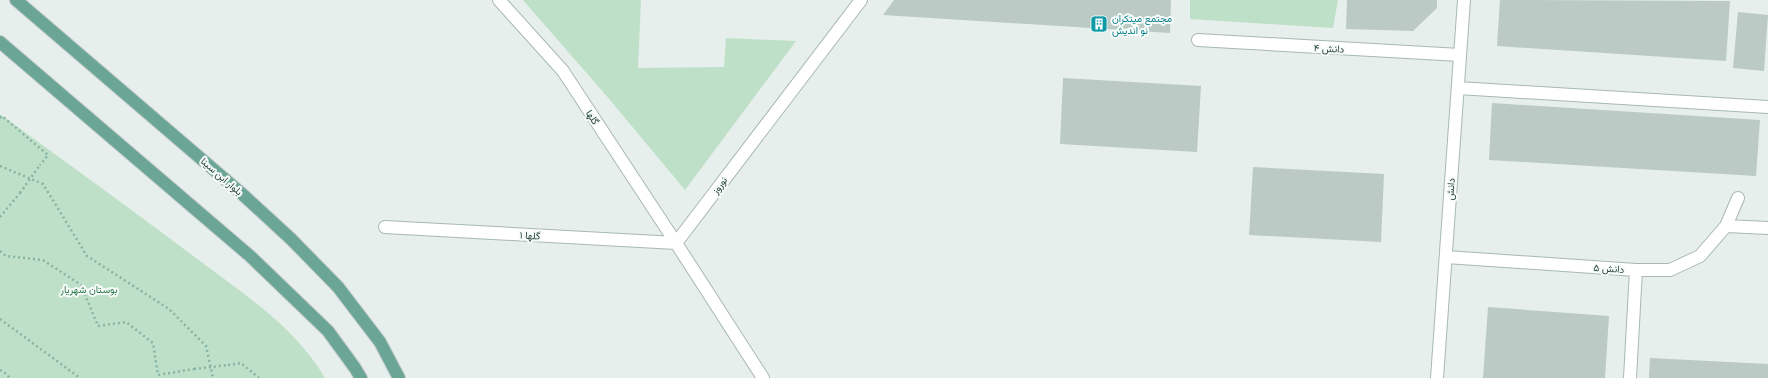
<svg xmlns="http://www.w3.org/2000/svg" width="1768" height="378" font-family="Lato,Vazirmatn,sans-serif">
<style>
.green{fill:#bfe0c8}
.building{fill:#bbcac4}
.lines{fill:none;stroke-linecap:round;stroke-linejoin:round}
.minor-casing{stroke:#a8b8b2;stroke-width:14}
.major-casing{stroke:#c2cac8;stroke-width:14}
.path{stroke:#86b3a5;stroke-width:2.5;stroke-dasharray:2 3;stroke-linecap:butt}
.minor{stroke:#fff;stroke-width:12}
.major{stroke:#6aa596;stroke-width:12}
.path-bridge{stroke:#86b3a5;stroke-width:2.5;stroke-dasharray:2 3;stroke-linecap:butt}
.labels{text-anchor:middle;stroke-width:4;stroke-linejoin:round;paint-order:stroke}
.culture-label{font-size:10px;fill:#0d838f;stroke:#f7fbf9;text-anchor:start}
.street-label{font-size:10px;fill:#24423a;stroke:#f7fbf9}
.park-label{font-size:10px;fill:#2d7a4b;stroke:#f7fbf9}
</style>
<rect width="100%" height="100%" fill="#e6efeb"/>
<path class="green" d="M523,0H641L638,68L724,67L726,38L796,41L685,190L610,100Z
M1190,0H1338L1333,28L1190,19Z
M0,114C67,163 134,211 200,261C245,295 296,328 325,378H0Z"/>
<path class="building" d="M894,0H1171L1170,33L883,15Z
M1347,0H1437V8L1413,31L1346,29Z
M1500,0L1730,1L1726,61L1497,46Z
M1738,12L1768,15L1764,71L1733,68Z
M1063,78L1201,86L1197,152L1060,144Z
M1492,103L1760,120L1756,176L1489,160Z
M1253,167L1384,174L1381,242L1249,235Z
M1488,307L1609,316L1605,378H1483Z
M1650,358L1768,364V378H1649Z"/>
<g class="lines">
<g class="minor-casing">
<path id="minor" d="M499,0L563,71L676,243
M1198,40L1460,55
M1458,88L1768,107
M1726,226L1768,228
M385,227L676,243
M1446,257L1636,270H1670L1700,256L1726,226L1738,198
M763,378L676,243L861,0
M1437,378L1464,0
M1630,378L1636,270"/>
</g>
<g class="major-casing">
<path id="major" d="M16,0L241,193L291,239L338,287L380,342L399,378
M0,42L250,256L328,331L355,368L361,378"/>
</g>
<path class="path" d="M0,118L2,116L48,155L40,165
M0,166L43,184L87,256L169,309L206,346L213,378
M0,217L20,193
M0,251L6,256L43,260L81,285L98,326L126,322L153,343L158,375L194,369
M0,319L80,378
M228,365L241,363L259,378
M0,370L8,375L9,378"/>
<use href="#minor" class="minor"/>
<use href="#major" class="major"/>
<path class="path-bridge" d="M20,193L40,165
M194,369L228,365"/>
</g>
<defs>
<g id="building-square" transform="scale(0.9)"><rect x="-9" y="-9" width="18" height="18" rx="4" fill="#0f9aa8" stroke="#f7fbf9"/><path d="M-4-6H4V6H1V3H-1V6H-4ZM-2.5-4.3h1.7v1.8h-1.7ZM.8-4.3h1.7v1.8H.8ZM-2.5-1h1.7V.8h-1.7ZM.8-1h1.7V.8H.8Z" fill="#fff"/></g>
</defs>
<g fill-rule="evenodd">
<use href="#building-square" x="1099" y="24"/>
</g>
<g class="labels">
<g class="culture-label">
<text x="1112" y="22">مجتمع میتکران<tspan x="1112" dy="12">نو اندیش</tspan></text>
</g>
<g class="street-label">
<text transform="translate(1329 48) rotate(3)" y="4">دانش ۴</text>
<text transform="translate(593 117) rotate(57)" y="4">گلها</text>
<text transform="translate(222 176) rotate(41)" y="4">بلوار ابن سینا</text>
<text transform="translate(719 185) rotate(-53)" y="4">نوروز</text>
<text transform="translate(1450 189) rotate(-86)" y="4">دانش</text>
<text transform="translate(530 235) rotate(3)" y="4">گلها ۱</text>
<text transform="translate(1609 268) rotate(4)" y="4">دانش ۵</text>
</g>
<g class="park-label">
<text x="89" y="293">بوستان شهریار</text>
</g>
</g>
</svg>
